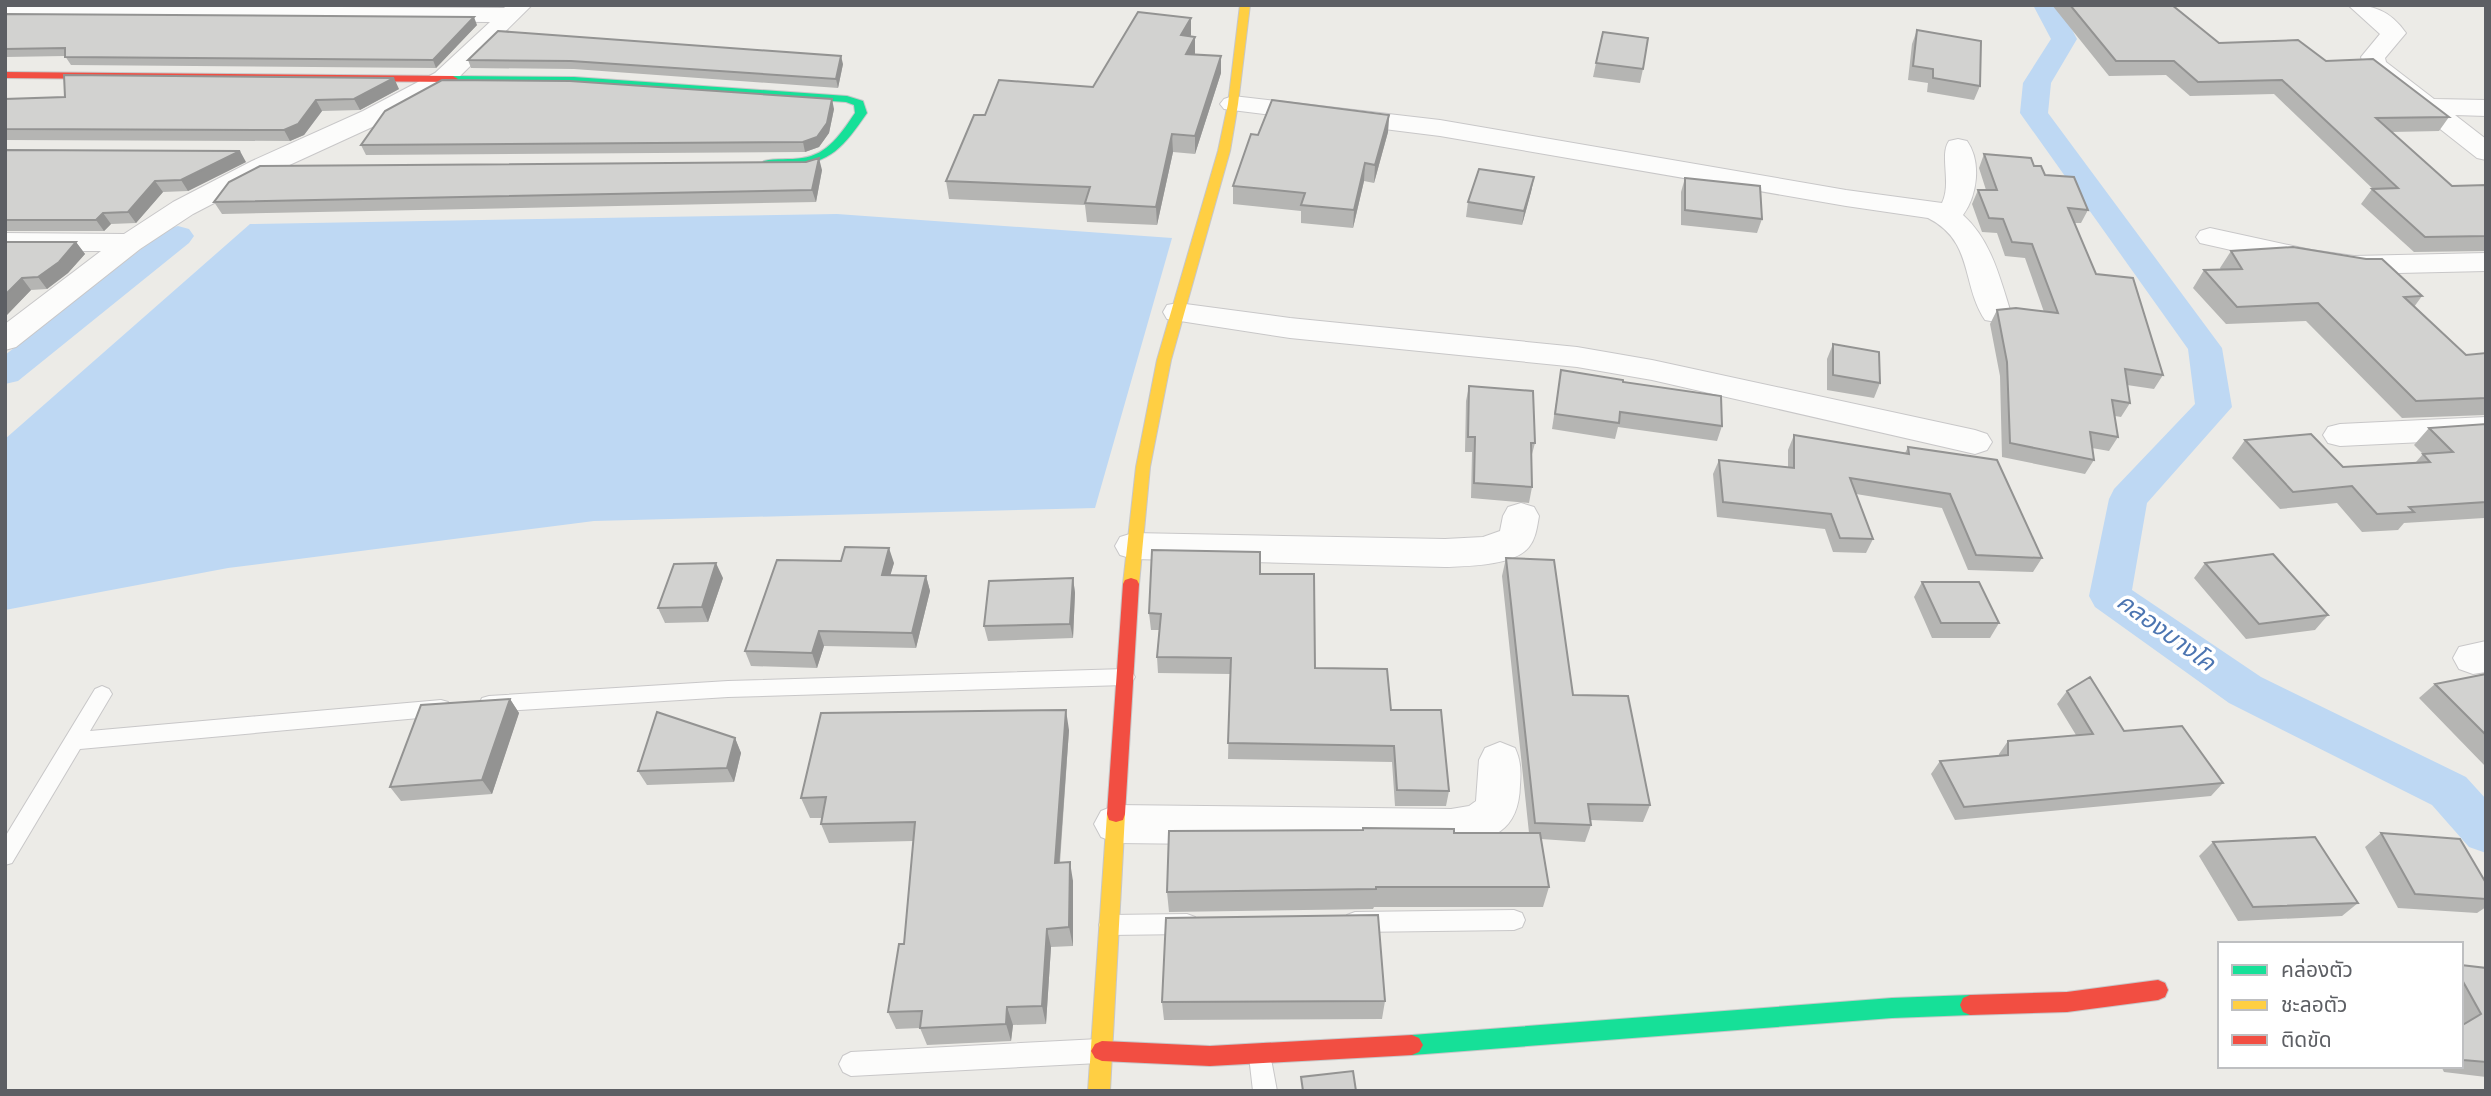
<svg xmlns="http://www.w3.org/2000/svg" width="2491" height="1096" font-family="Quicksand,'Noto Sans Thai',sans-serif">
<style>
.water{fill:#bed8f3}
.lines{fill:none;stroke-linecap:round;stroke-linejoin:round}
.canal{fill:#bed8f3;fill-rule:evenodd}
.lane-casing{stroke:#c8c7c8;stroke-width:2}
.street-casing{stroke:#c8c7c8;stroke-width:2}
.fast-casing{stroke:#c7c7c8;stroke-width:2}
.slow-casing{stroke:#c7c7c8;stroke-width:2}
.jam-casing{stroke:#c7c7c8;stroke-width:2}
.lane{fill:#fcfcfb;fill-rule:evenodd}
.street{fill:#fcfcfb;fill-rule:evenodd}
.fast{fill:#16e098;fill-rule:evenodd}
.slow{fill:#ffcf43;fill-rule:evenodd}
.jam{fill:#f24e42;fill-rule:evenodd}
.wall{fill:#b5b5b3}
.shaded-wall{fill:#939392}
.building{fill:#d2d2d0;stroke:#939392;stroke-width:2}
.labels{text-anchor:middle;stroke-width:7;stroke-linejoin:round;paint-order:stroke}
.water-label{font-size:24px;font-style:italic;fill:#4c75b1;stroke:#fff}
</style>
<rect width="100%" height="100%" fill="#ecebe7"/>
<path class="water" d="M837,214L1172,238L1095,508L594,521L228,568L5,610V439L250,224Z"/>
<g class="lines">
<path class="canal" d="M2033,5H2059L2077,39L2051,83L2048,113L2222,348L2232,407L2147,503L2132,590L2261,677L2466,777L2486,799V853L2469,847L2432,805L2229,703L2095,607L2089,596L2109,499L2114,489L2195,404L2188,349L2020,113L2023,83L2051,39Z
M178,226L189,229L194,236L189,243L18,381L5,384V355L167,229Z"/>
<g class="lane-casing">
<path id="lane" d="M1125,669L1132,672L1135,677L1132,682L1125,685L728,697L489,712L482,710L479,704L482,698L489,696L728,681Z
M102,686L109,689L112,694L90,731L441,700L448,702L451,708L448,714L441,716L80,749L12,863L5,865V837L95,689Z
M1514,910L1522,913L1525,920L1522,927L1514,930L1355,932L1347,929L1344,922L1347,915L1355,912Z
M1187,914L1195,917L1198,924L1195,931L1187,934L1110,935L1102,932L1099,925L1102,918L1110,915Z
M1099,1039L1107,1043L1111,1051L1107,1059L1099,1063L851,1076L843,1072L839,1064L843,1056L851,1052Z
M1261,1044L1269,1048L1277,1091H1253L1249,1056L1253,1048Z"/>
</g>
<g class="street-casing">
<path id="street" d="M5,5L504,8L507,5H532L453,83L381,123L272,173L193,214L140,249L16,347L5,350V324L101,251H5V233L124,234L173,202L252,161L363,111L435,73L490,22L5,19Z
M2348,5C2373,5 2390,10 2406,33L2385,58L2386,62L2434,99L2486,100V116L2455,115L2486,139V160L2477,158L2365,70L2361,57L2380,34Z
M1233,96L1440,120L1846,190L1942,203C1952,183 1939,155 1949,141L1958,139L1967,141C1982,162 1977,196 1963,215C1991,240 2000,278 2011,313L2007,320L1996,322L1985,320C1961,284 1974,241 1928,218L1846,206L1440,136L1224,109L1220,104L1224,99Z
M2210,228L2311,250L2354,256L2486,253V271L2354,274L2311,268L2200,243L2196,237L2200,231Z
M1178,303L1290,318L1577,347L1652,360L1975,430L1987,434L1992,442L1987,450L1975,454L1652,380L1577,367L1290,338L1167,319L1163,312L1167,305Z
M2486,417V439L2340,446L2328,443L2323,435L2328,427L2340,424Z
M1521,503L1534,507L1539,516C1537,527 1536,538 1529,547C1514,566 1467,566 1445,567L1133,559L1120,555L1115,546L1120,537L1133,533L1445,539L1483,537L1500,531L1503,516L1508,507Z
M2486,641V672L2473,674L2459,669L2453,658L2459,647Z
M1500,742L1515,748C1521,761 1521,771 1520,785C1519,832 1492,840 1451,847L1116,843L1101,837L1094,824L1101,811L1116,805L1451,809L1469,806L1476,801L1479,760L1485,748Z"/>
</g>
<g class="fast-casing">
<path id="fast" d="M453,76L574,77L847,96L863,101L867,113C844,146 831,164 789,166C779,167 769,168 762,163L764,161C776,158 790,160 802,158C828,155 842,132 855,113L854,105L846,102L574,83L449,81L448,79Z
M1970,995L1977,998L1980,1005L1977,1012L1970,1015L1892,1018L1412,1055L1405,1052L1401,1045L1405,1038L1412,1035L1892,998Z"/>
</g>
<g class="slow-casing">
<path id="slow" d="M1240,5H1250L1238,104L1230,151L1171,360L1150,467L1139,584L1137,588H1125L1123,584L1136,467L1157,360L1218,151L1228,104Z
M1116,806L1123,808L1125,814L1110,1091H1088L1107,814L1109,808Z"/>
</g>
<g class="jam-casing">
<path id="jam" d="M5,72L453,76L458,79L453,82L5,78Z
M1131,578L1137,580L1139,584L1125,814L1123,820L1116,822L1109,820L1107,814L1123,584L1125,580Z
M2158,980L2165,983L2168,990L2165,997L2158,1000L2067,1012L1970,1015L1963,1012L1960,1005L1963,998L1970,995L2067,992Z
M1412,1035L1419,1038L1423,1045L1419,1052L1412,1055L1210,1066L1102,1061L1095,1058L1091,1051L1095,1044L1102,1041L1210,1046Z"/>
</g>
<use href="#lane" class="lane"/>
<use href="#street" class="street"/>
<use href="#fast" class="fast"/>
<use href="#slow" class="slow"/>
<use href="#jam" class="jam"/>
</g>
<path class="wall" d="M2052,5H2172L2219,43L2326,61L2449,117L2439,131L2391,132L2452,186L2486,185V251L2414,252L2361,204L2372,189H2373L2274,94L2190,96L2166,75L2109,76Z
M5,14L477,25L436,68L71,65L65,56L5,57Z
M1917,30L1980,86L1974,100L1927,92L1928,83L1908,80L1912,44Z
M1191,35L1190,36L1195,54L1221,73L1195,154L1173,152L1157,225L1087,222L1085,205L949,199L946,181L985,115L1093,87Z
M468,60L843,64L838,88L574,69L471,68Z
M1596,63L1643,69L1640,83L1593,77Z
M399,89L360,110L322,111L304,135L290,141L5,140V99Z
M834,109L829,133L819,147L805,152L366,155L361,145Z
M1389,115L1388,132L1374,183L1364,181L1353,228L1301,223V211L1233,204V186L1258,135Z
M5,150L246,162L188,191L163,192L136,223L111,224L104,231H5Z
M1984,154L2034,166L2088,210L2081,223H2074L2096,274L2163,375L2154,389L2127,385L2130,403L2121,417L2115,416L2118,437L2109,451L2092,448L2094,460L2085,474L2002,457L2000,376L1990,324L1997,310L2044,312L2025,258L2005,256L1997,233L1982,232L1972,204L1978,190H1986L1979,168Z
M822,170L816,202L222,214L214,202Z
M1534,177L1531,192L1522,225L1466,217L1468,202Z
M1685,178L1762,219L1757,233L1681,225V192Z
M5,242H76L85,254L68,273L47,289L31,290L5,317Z
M2231,251L2422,296L2414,307L2466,355L2486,353V415L2402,418L2306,321L2226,324L2193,288L2204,270H2221L2220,268Z
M1833,344L1880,383L1874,398L1827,390V359Z
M1561,370L1623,382L1722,426L1717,441L1618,427L1615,439L1552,429Z
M1469,386L1535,443L1531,458L1532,487L1529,503L1471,498L1472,452H1465L1466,401Z
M2486,424V517L2484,518L2404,523L2398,530L2362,532L2337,503L2280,509L2232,458L2245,440L2343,467L2416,462L2423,454L2414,445L2429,428Z
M1794,435L1905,453L1908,447L2042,558L2033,572L1968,570L1942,508L1856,494L1873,539L1866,553L1833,552L1825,529L1717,517L1713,474L1719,460L1788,467V450Z
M1506,558L1573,695L1650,805L1643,822L1590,820L1591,825L1585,842L1541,839L1549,887L1543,907H1374L1373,909L1169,912L1167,892L1454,833H1529L1502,576Z
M894,563L890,575L926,576L930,591L916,648L824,646L817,668L751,666L745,651Z
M2205,563L2328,615L2315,630L2246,639L2194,578Z
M1260,574L1315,668L1391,710L1449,791L1446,806H1395L1392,762L1228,759L1230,674L1158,673L1157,657L1159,630H1151L1149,613Z
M723,578L708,622L665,623L658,608Z
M1073,578L1075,593L1073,638L988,641L984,626Z
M1922,582L1999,623L1990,638H1932L1914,597Z
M2486,674V767L2419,698L2435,684Z
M2067,691L2124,731L2223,783L2211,796L1955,820L1931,774L1940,761L1999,756V754L2008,741L2076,735L2057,704Z
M510,699L519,713L492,794L401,801L390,787Z
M1069,730L1060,863L1073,881V946L1051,947L1046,1024L1013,1025L1011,1041L927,1045L920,1028L896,1029L888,1012L904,944L913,841L829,843L821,824L822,818H810L801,798Z
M735,738L741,753L734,782L647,785L638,771Z
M2381,833L2486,883V907L2477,913L2398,908L2365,847Z
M2213,842L2358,903L2342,916L2238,921L2199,856Z
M2461,965L2486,968V1077L2444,1072L2441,1066H2461Z
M1385,1001L1382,1019L1164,1020L1162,1002Z"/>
<path class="shaded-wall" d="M474,17L477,25L436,68L433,60Z
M1191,18V35L1181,52V35Z
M1195,37V54H1186Z
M841,56L843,64L838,88L836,79Z
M1221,56V73L1195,154V136Z
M394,78L399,89L360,110L354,99Z
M832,99L834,109L829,133L819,147L805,152L803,142Z
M316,100L322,111L304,135L290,141L284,130Z
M1389,115L1388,132L1374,183L1375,165Z
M1172,134L1173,152L1157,225L1156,207Z
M240,151L246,162L188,191L181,180Z
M819,158L822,170L816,202L812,190Z
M1365,163L1364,181L1353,228L1354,210Z
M1534,177L1531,192L1522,225L1524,211Z
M155,181L163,192L136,223L128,212Z
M103,213L111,224L104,231L96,220Z
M76,242L85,254L68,273L47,289L38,277Z
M22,278L31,290L5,317V295Z
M889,548L894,563L886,590L882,575Z
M716,563L723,578L708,622L702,607Z
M926,576L930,591L916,648L912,633Z
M1073,578L1075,593L1073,638L1070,624Z
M819,631L824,646L817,668L812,653Z
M510,699L519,713L492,794L482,780Z
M1066,710L1069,730L1058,882L1055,863Z
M735,738L741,753L734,782L727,768Z
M1070,862L1073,881V946L1069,927Z
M1047,929L1051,947L1046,1024L1042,1006Z
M1007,1007L1013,1025L1011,1041L1006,1024Z"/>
<path class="building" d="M2070,5H2172L2219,43L2298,40L2326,61L2373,59L2449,117L2376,118L2452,186L2486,185V236L2425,237L2372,189L2398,188L2282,80L2198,82L2174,61H2116Z
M1138,12L1191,18L1181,35L1195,37L1186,54L1221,56L1195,136L1172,134L1156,207L1085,203L1090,187L946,181L974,115H985L999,80L1093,87Z
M5,14L474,17L433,60L65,57V48L5,49Z
M1917,30L1981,41L1980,86L1933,78V69L1913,66Z
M498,31L841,56L836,79L571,61L468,60Z
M1603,32L1648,38L1643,69L1596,63Z
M64,75L394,78L354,99L316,100L298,124L284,130L5,129V99L65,97Z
M442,80L570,81L832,99L827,123L817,137L803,142L361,145L385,111Z
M1272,100L1389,115L1375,165L1365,163L1354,210L1301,205L1305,193L1233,186L1251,134L1258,135Z
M5,150L240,151L181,180L155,181L128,212L103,213L96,220H5Z
M1984,154L2031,158L2034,166H2041L2045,175L2074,177L2088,210L2068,208L2096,274L2133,278L2163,375L2125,369L2130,403L2112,400L2118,437L2090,432L2094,460L2010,443L2007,362L1997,310L2016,308L2058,313L2032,244L2012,242L2003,219L1989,218L1978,190H1997Z
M819,158L812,190L214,202L229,182L260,166L806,162Z
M1479,169L1534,177L1524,211L1468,202Z
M1685,178L1760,186L1762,219L1685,210Z
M5,242H76L59,262L38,277L22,278L5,295Z
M2293,247L2366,259H2382L2422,296L2404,297L2466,355L2486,353V398L2416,401L2318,303L2237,307L2204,270L2242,269L2231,251Z
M1833,344L1879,352L1880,383L1833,375Z
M1561,370L1623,380V382L1721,396L1722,426L1620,412L1619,423L1555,414Z
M1469,386L1533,391L1535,443H1531L1532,487L1474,483L1475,437H1468Z
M2486,424V502L2409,507L2414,512L2377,514L2352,486L2293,492L2245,440L2311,434L2343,467L2430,462L2423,454L2453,452L2429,428Z
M1794,435L1909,454L1908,447L1997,460L2042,558L1976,555L1950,494L1850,478L1873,539L1840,538L1831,514L1723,502L1719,460L1794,468Z
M845,547L889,548L882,575L926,576L912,633L819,631L812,653L745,651L777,560L841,561Z
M1152,550L1260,552V574H1314L1315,668L1387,669L1391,710H1441L1449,791L1397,790L1394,746L1228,743L1231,658L1157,657L1161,614L1149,613Z
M2273,554L2328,615L2259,624L2205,563Z
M1506,558L1554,560L1573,695L1628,696L1650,805L1588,804L1591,825L1535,823Z
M716,563L702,607L658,608L674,564Z
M1073,578L1070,624L984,626L989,581Z
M1922,582H1979L1999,623H1941Z
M2486,674V735L2435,684Z
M2090,677L2124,731L2182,726L2223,783L1964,807L1940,761L2008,755V741L2093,734L2067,691Z
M510,699L482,780L390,787L421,705Z
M1066,710L1055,863L1070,862L1069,927L1047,929L1042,1006L1007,1007L1006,1024L920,1028L922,1011L888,1012L899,944H904L915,822L821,824L826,797L801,798L821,713Z
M657,712L735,738L727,768L638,771Z
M1363,828L1454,829V833H1540L1549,887H1376V889L1167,892L1169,831L1363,830Z
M2381,833L2460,839L2486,883V899L2415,894Z
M2315,837L2358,903L2253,907L2213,842Z
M1378,915L1385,1001L1162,1002L1166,918Z
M2461,965L2486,968V1062L2463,1060L2461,1056V1026L2481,1014L2461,978Z
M1353,1071L1356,1091H1303L1301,1077Z"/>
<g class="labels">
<g class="water-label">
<text transform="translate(2166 632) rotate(36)" y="8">คลองบางโค</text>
</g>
</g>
<rect width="2491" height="1096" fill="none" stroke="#5d5f64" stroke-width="14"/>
<rect x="2218" y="942" width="245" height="126" fill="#ffffff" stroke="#bebfc1" stroke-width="2"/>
<rect x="2232" y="965" width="35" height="10" fill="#16e098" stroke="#bebfc1" stroke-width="2"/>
<text x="2281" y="977" font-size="21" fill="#5d5f64">คล่องตัว</text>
<rect x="2232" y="1000" width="35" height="10" fill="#ffcf43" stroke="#bebfc1" stroke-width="2"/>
<text x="2281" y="1012" font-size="21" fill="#5d5f64">ชะลอตัว</text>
<rect x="2232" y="1035" width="35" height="10" fill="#f24e42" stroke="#bebfc1" stroke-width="2"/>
<text x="2281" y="1047" font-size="21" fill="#5d5f64">ติดขัด</text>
</svg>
